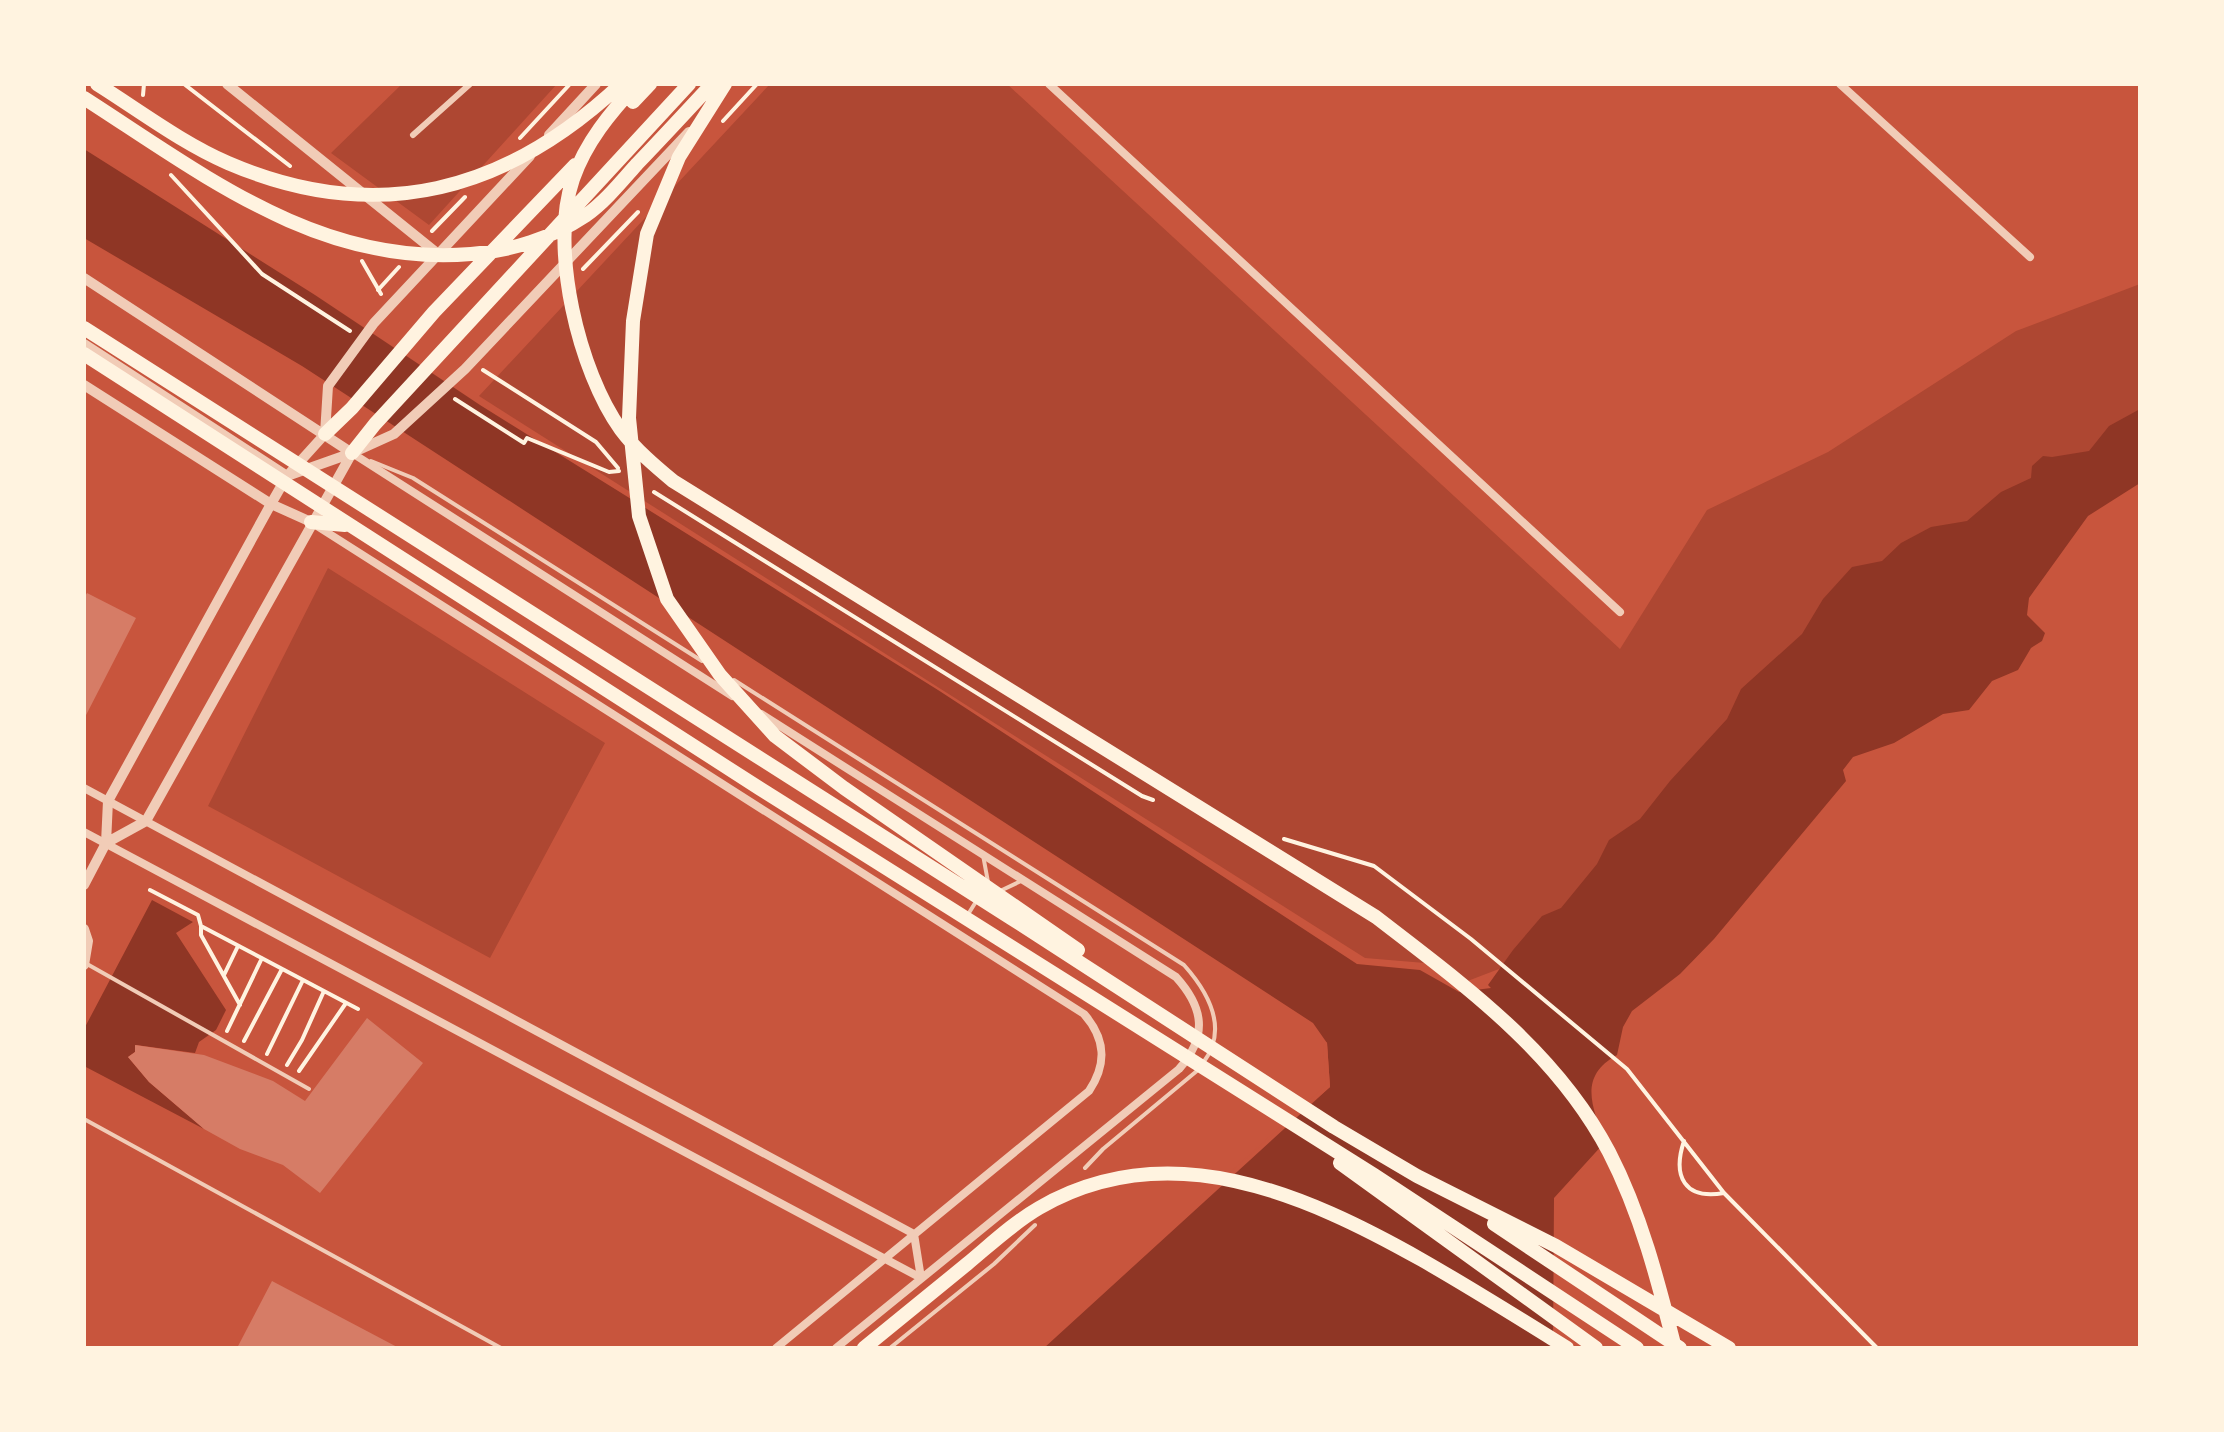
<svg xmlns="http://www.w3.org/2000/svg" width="2224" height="1432" font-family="'Sofia Sans Condensed',sans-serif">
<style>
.green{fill:#ae4732}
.water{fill:#8f3625}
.pier{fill:#c8553d}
.building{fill:#d67c66}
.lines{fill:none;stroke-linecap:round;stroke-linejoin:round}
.path{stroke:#fff3e0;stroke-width:4}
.service{stroke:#f1ccb7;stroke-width:4}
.pedestrian{stroke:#f1ccb7;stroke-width:6}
.minor{stroke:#f1ccb7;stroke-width:8}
.tertiary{stroke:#f1ccb7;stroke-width:10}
.trunk{stroke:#fff3e0;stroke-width:14}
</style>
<rect width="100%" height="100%" fill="#c8553d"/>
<path class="green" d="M402,84H557L429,225L331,153Z
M770,84H1007L1620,649L1707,510L1828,452L2016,331L2140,284V433L1512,964L1465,982L1425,963L1365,958L479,396Z
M328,568L605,743L490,958L208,806Z"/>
<path class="water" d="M84,149L315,295L480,405L938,690L1357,964L1420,970L1459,992L1491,988L1488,985L1513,950L1542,916L1561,908L1597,864L1609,840L1640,819L1670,781L1727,719L1741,689L1802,634L1823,599L1852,567L1882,561L1901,543L1931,527L1967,521L2001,492L2031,478L2032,466L2043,456L2052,457L2089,451L2109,426L2140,409V483L2088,516L2029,598L2027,615L2045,633L2042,641L2031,648L2018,670L1992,681L1969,710L1943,714L1894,743L1853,757L1843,770L1846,781L1714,939L1680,974L1632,1011L1623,1027L1617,1055C1577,1077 1593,1108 1605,1142L1554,1198L1553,1348H1044L1330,1087L1327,1043L1313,1023L302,366L84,238Z
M152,900L193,922L176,933L226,1010L216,1030L199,1042L195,1053L136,1045L135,1052L128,1057L149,1082L204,1129L84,1066V1029Z"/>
<path class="pier" d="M1327,1042L1330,1087L1225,1177L1326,1085L1323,1046Z"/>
<path class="building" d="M87,593L136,618L84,719V598Z
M367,1018L423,1063L320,1193L283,1165L240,1149L204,1129L149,1082L128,1057L135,1052V1045L204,1055L273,1081L305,1101Z
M272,1281L399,1348H237Z"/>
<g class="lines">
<path class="path" d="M184,84L290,166
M143,95L144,84
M723,121L757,84
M520,138L570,84
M171,175L262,274L350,331
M432,231L465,197
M362,261L381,294
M583,269L638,212
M378,290L399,267
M483,370L596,442L618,468
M455,399L524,443L527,438L609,472L619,471
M654,492L1142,796L1153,800
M1284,839L1374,866L1471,939L1627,1069L1724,1193L1877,1348
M150,890L198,915L201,926L358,1009
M201,926V935L240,1005
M224,975L238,946
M227,1031L262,958
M244,1041L282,969
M267,1054L303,980
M287,1065L302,1040L324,991
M299,1071L346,1003
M1684,1141C1672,1177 1685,1200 1724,1193"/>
<path class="service" d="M371,461L413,478L702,661
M734,680L1184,965C1208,992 1229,1029 1203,1063
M983,855L988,882
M1000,891L1021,881
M967,916L977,900
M87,964L309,1089
M84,1119L501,1348
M1085,1168L1103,1149L1198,1070
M890,1348L994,1264L1035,1225"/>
<path class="pedestrian" d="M413,135L470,84"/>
<path class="minor" d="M1049,84L1620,612
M1840,84L2030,257
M352,453L732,696
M317,526L1084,1014C1106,1039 1107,1064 1089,1091L776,1348
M761,714L1176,977C1204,1008 1208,1036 1179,1069L836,1348
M84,788L914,1234L921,1278
M84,832L921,1278"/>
<path class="tertiary" d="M227,84L438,254
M549,135L596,84
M84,278L352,453
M84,344L287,476L352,453L394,434L465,369L689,132
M84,385L271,504L311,522
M106,843L146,821L352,453
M84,885L106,843L108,801L271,504L287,476L325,434L328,386L374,323L530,156
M84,929L88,941L84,965"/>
<path class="trunk" d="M97,84C140,111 182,143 228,163C377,227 506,192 621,84
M637,84C610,113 586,142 573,179C549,248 579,372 621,430C636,450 655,466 673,481L1376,917C1464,985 1556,1051 1609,1152C1641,1214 1658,1281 1675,1348
M725,84L679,157L647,234L633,321L629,418L639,516L667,599L720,675L775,736L844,788L1078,950
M84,98C204,175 320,267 471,254C511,251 552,238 585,216C605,202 621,182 637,164C662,138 687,111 712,84
M633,102L650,84
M84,328L1011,918L1334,1127L1417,1176L1556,1246L1729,1348
M84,354L759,788L1374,1175L1637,1348
M325,434L352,408L434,312L575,165
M352,453L375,424L689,84
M311,522L345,525
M1340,1163L1596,1348
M1494,1224L1680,1348
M864,1348C898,1320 933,1292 967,1264C990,1245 1013,1223 1039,1208C1168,1133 1305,1194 1422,1260C1471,1288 1519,1318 1567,1348"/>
</g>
<rect width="2224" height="1432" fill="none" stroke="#fff3e0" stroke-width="172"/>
</svg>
